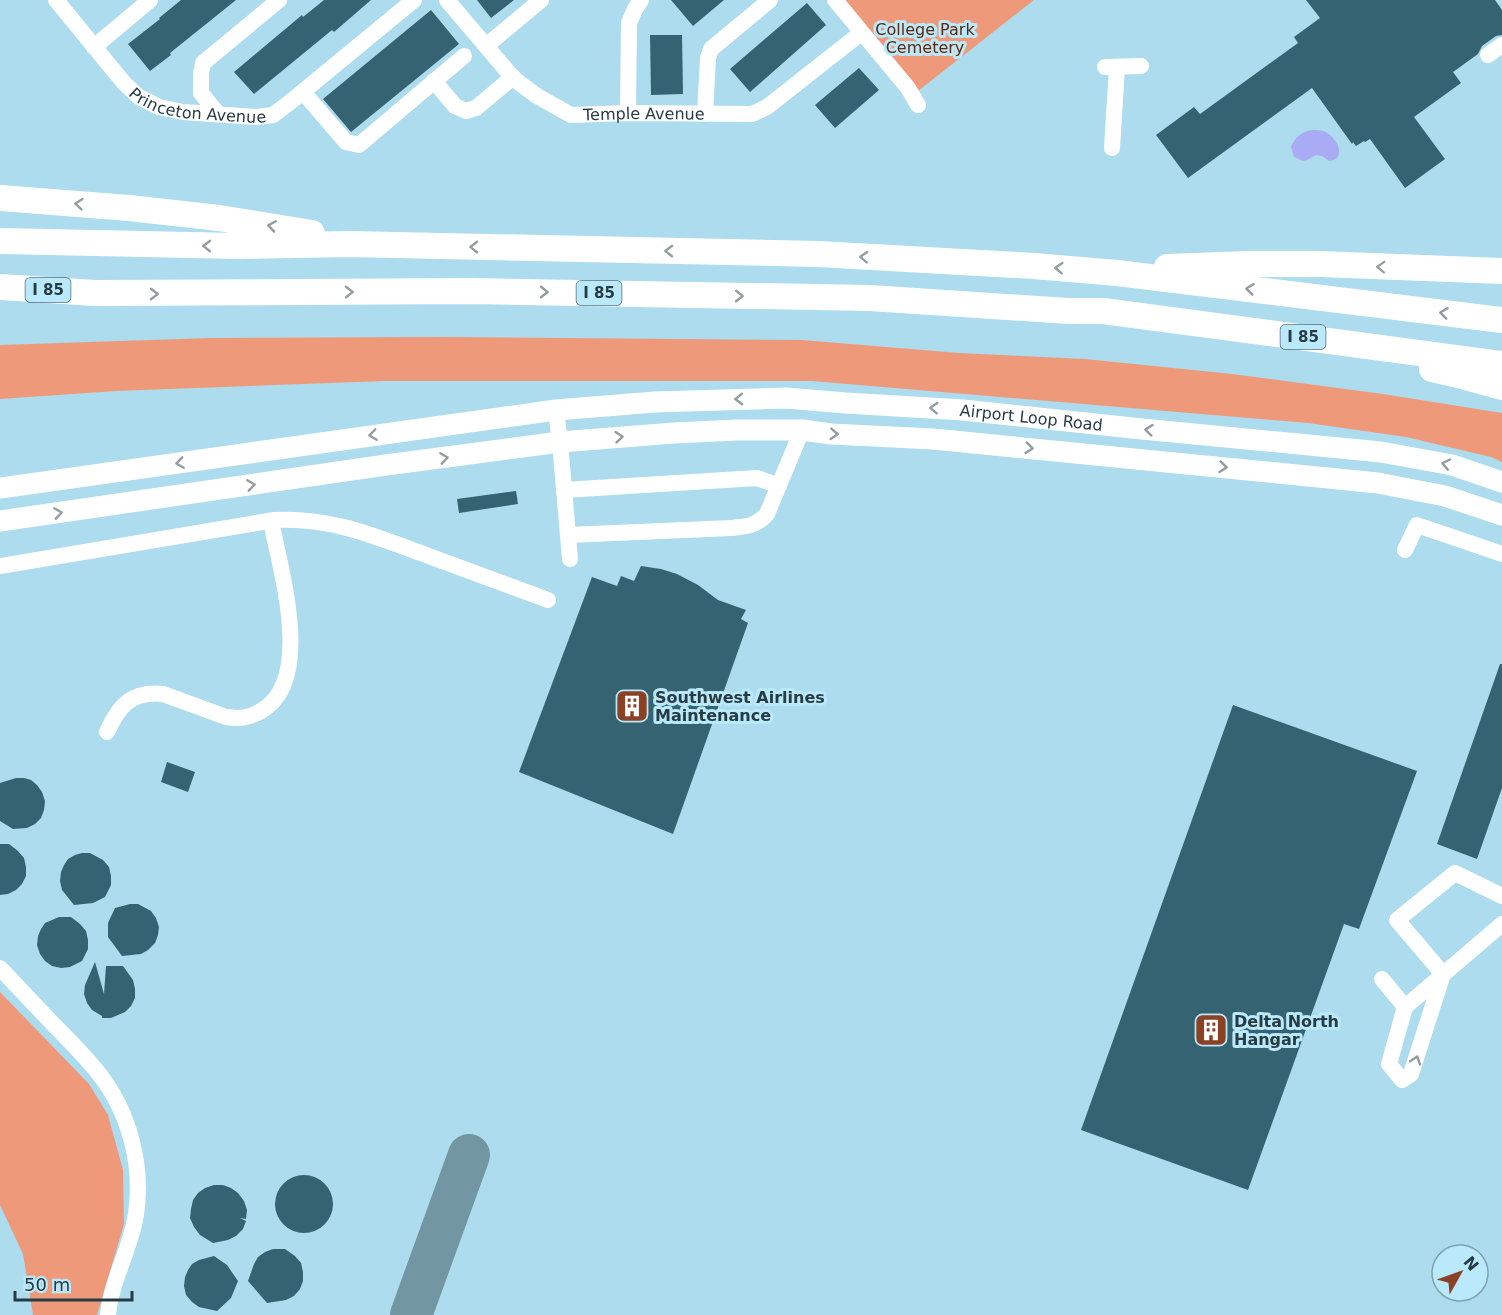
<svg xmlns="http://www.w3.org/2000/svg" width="1502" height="1315" font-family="'DejaVu Sans',sans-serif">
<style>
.green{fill:#ee9a7a}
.water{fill:#a9acf5}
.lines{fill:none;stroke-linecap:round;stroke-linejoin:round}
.taxiway{stroke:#7296a2;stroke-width:42}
.building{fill:#366372}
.minor{stroke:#fff;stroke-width:16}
.major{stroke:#fff;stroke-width:21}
.highway{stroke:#fff;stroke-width:26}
.oneway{stroke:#939da0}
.labels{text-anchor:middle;stroke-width:6;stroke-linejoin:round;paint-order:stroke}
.shield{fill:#b9e9fa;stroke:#536f79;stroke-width:1.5}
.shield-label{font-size:15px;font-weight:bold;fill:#273b42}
.park-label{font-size:16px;fill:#63260b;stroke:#b9e9fa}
.street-label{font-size:16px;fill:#273b42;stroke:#b9e9fa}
.poi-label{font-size:16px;font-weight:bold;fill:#273b42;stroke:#b9e9fa;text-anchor:start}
</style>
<rect width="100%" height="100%" fill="#acdced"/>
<path class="green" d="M843,0H1034L918,91Z
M439,337L802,340L959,353L1085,359L1232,374L1383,394L1502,413V462L1491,457L1406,437L1308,423L812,381H385L116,391L0,399V345L210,338Z
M0,992L89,1084L108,1115L123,1170L124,1224L97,1315H33L23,1254L0,1205Z"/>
<path class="water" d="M1313,130C1318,130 1323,130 1327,133C1338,139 1347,159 1329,161L1322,156L1316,155L1307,160L1303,161L1294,157L1291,147C1295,137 1302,131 1313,130Z"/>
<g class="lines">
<path class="taxiway" d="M411,1315L469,1155"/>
</g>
<path class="building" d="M181,0H236L170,53L171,55L150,71L128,44L160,19L159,18Z
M324,0H371L334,32L332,30L254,94L234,72L302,15L303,17Z
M477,0H514L491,18Z
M671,0H724L693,26Z
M1306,0H1495L1502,10V35L1496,36L1482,46L1478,54L1453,72L1461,83L1414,117L1445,159L1405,188L1370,139L1365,142L1364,141L1356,146L1353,142L1352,144L1312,88L1188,178L1156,135L1194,107L1200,114L1298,43L1294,37L1320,18Z
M807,3L826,25L750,92L730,69Z
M431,10L459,44L351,132L323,99Z
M650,35H682L683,94L651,95Z
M859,68L879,90L835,128L815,105Z
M516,491L518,504L459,513L457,499Z
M641,566L661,569L677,574L698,585L718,600L746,610L741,619L748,623L673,834L519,772L592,577L617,586L621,576L634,581Z
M1500,664H1502V788L1477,859L1437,844Z
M1233,705L1417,771L1359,929L1344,924L1248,1190L1081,1130Z
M167,762L195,772L188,792L161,782Z
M16,778H24L31,780L37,785L42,792L45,801L44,810L41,818L35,824L27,828L13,829L0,821V783Z
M0,844H9L18,851L24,858L26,867V876L22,884L16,890L8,894L0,895Z
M82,853H90L103,860L109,867L111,876V885L105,897L93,903L74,905L62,890L60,881L61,872L64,865L68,859L75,855Z
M130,904H138L151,911L156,918L159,927L158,935L155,943L148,950L141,954L122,956L108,937V923L115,908Z
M59,917H71L80,924L86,931L88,940V949L82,961L70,967L61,968L52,966L45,961L40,954L37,945L38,936L41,929L45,923Z
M95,962L104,994L106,966H123L133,980L135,989V998L131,1006L125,1012L111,1018H102V1016L92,1010L87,1003L84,994L85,985Z
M275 1204a29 29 0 1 1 58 0a29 29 0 1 1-58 0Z
M214,1185H223L231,1188L238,1193L244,1201L247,1210L246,1219L240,1218L246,1221L243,1229L236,1236L228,1240L213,1243L200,1235L194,1227L190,1218L191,1209L193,1200L198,1193L205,1188Z
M273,1249H285L295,1256L301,1263L303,1272V1281L300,1289L294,1296L286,1300L267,1303L248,1281L254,1264L258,1257L265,1252Z
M214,1256L227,1265L238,1281L231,1298L217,1311L199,1307L192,1302L186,1295L184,1286L185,1277L188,1270L192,1264L199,1260Z"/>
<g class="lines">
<g class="minor">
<path id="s1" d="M56,0L124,83L139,97L159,107L183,112L256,117L273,115L289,103L414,0"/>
<path id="s2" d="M447,0L514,79L537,96L571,115L628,113L752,114L767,107L861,33"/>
<path d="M835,0L908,88L918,105"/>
<path d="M486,46L541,0"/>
<path d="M94,47L150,0"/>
<path d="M1488,55L1502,45"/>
<path d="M1105,67L1141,66"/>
<path d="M434,81L455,106L466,111L476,108L513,77"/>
<path d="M303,92L346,142L359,145L464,56"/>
<path d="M628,113L629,23L635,9L641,0"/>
<path d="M218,114L201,93V73L203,63L279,0"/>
<path d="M705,114L708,58L711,49L770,0"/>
<path d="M1112,148L1117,67"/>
<path d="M556,410L560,442L570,559"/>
<path d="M564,490L757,478L779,486"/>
<path d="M568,535L731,528C747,526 755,527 767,514L802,430"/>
<path d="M1405,550L1417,525L1502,554"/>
<path d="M0,566L274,520C331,517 374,536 426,555C467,570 508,585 548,600"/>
<path d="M107,732C119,705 132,691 163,694L226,717C240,719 249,718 261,711C315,681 280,569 271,521"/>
<path d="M0,968C18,987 36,1006 54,1025C70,1041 86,1057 100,1075C130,1114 143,1166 136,1214C131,1249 111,1280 108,1315"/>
<path d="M1443,974L1397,920L1455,873L1502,896"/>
<path d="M1382,979L1405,1007L1502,924"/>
<path d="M1405,1007L1389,1064L1402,1080L1411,1074L1443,974"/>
</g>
<g class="major">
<path id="s3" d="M0,488L556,410L655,402L786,398L846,403L963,410L1142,429L1381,452L1452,465L1502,482"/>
<path d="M0,521L386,465L560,442L674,433L737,430H802L831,434L933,439L1378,483L1445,496L1502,515"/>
</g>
<path class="highway" d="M0,198L129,208L219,218L312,233
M0,241L238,246L350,244L818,254L1034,266L1117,273L1502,320
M1167,267L1248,264H1320L1502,271
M0,287L95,293L471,291L870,298L1068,311H1103L1502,364
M1432,369L1454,374L1502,387"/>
</g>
<defs><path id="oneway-chevron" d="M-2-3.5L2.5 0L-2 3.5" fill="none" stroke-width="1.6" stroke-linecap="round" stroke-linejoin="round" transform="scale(1.5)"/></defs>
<g class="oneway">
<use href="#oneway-chevron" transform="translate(79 204) rotate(-175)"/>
<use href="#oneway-chevron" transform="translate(272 226) rotate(-171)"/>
<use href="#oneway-chevron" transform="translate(207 246) rotate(-179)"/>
<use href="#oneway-chevron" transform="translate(474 247) rotate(-179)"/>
<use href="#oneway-chevron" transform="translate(669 251) rotate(-179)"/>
<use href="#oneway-chevron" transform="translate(864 257) rotate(-177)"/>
<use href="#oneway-chevron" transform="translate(1381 267) rotate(-178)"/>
<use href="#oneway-chevron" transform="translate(1059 268) rotate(-176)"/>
<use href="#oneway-chevron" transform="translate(1250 289) rotate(-173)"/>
<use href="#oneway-chevron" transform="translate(349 292) rotate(-1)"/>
<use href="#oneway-chevron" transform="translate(544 292) rotate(1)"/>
<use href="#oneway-chevron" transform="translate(154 294)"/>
<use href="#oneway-chevron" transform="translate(739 296) rotate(1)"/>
<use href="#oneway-chevron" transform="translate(1444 313) rotate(-173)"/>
<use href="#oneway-chevron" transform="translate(739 399) rotate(179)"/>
<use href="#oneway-chevron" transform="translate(934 408) rotate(-177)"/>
<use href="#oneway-chevron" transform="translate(1149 430) rotate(-174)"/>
<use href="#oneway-chevron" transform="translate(834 434) rotate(4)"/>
<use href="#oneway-chevron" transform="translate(373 435) rotate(172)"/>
<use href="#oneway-chevron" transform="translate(619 437) rotate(-5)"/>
<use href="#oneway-chevron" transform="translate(1029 448) rotate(6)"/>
<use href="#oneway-chevron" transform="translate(444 458) rotate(-8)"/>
<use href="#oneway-chevron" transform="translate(180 463) rotate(172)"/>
<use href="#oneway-chevron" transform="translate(1446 464) rotate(-168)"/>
<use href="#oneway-chevron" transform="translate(1223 467) rotate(6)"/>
<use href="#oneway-chevron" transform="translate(251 485) rotate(-8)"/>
<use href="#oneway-chevron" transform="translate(58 513) rotate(-8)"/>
<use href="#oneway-chevron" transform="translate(1416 1060) rotate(-72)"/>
</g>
<defs>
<g id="building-square" transform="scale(1.725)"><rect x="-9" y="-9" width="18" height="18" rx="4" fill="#8b4224" stroke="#b9e9fa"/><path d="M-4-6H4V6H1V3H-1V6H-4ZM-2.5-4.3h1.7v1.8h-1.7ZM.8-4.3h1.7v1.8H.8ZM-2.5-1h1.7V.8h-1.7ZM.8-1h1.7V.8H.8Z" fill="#fff"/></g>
</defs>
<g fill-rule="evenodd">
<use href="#building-square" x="632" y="706"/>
<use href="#building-square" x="1211" y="1030"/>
</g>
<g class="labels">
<g class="shield">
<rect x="25.5" y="278" width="45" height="24" rx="4.5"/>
<rect x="576.5" y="281" width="45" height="24" rx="4.5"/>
<rect x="1280.5" y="325" width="45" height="24" rx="4.5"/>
</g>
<g class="shield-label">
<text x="48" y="295">I 85</text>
<text x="599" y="298">I 85</text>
<text x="1303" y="342">I 85</text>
</g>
<g class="park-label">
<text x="925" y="35">College Park<tspan x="925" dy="18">Cemetery</tspan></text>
</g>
<g class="street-label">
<text dy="6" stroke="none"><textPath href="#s1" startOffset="188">Princeton Avenue</textPath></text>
<text dy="6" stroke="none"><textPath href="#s2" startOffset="244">Temple Avenue</textPath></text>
<text dy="6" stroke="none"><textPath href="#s3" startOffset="1038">Airport Loop Road</textPath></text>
</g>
<g class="poi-label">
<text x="655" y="703">Southwest Airlines<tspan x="655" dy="18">Maintenance</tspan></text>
<text x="1234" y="1027">Delta North<tspan x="1234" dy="18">Hangar</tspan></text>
</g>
</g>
<g transform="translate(1460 1273) rotate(50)"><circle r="28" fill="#b9e9fa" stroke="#7fa3b0" stroke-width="1.5"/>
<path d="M0-4.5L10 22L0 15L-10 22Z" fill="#8b4224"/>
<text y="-9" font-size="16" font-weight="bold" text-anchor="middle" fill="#273b42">N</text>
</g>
<path d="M15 1291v9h117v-9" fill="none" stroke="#273b42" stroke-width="3"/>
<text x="24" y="1291" font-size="18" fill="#273b42" stroke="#b9e9fa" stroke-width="4.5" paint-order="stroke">50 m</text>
</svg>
